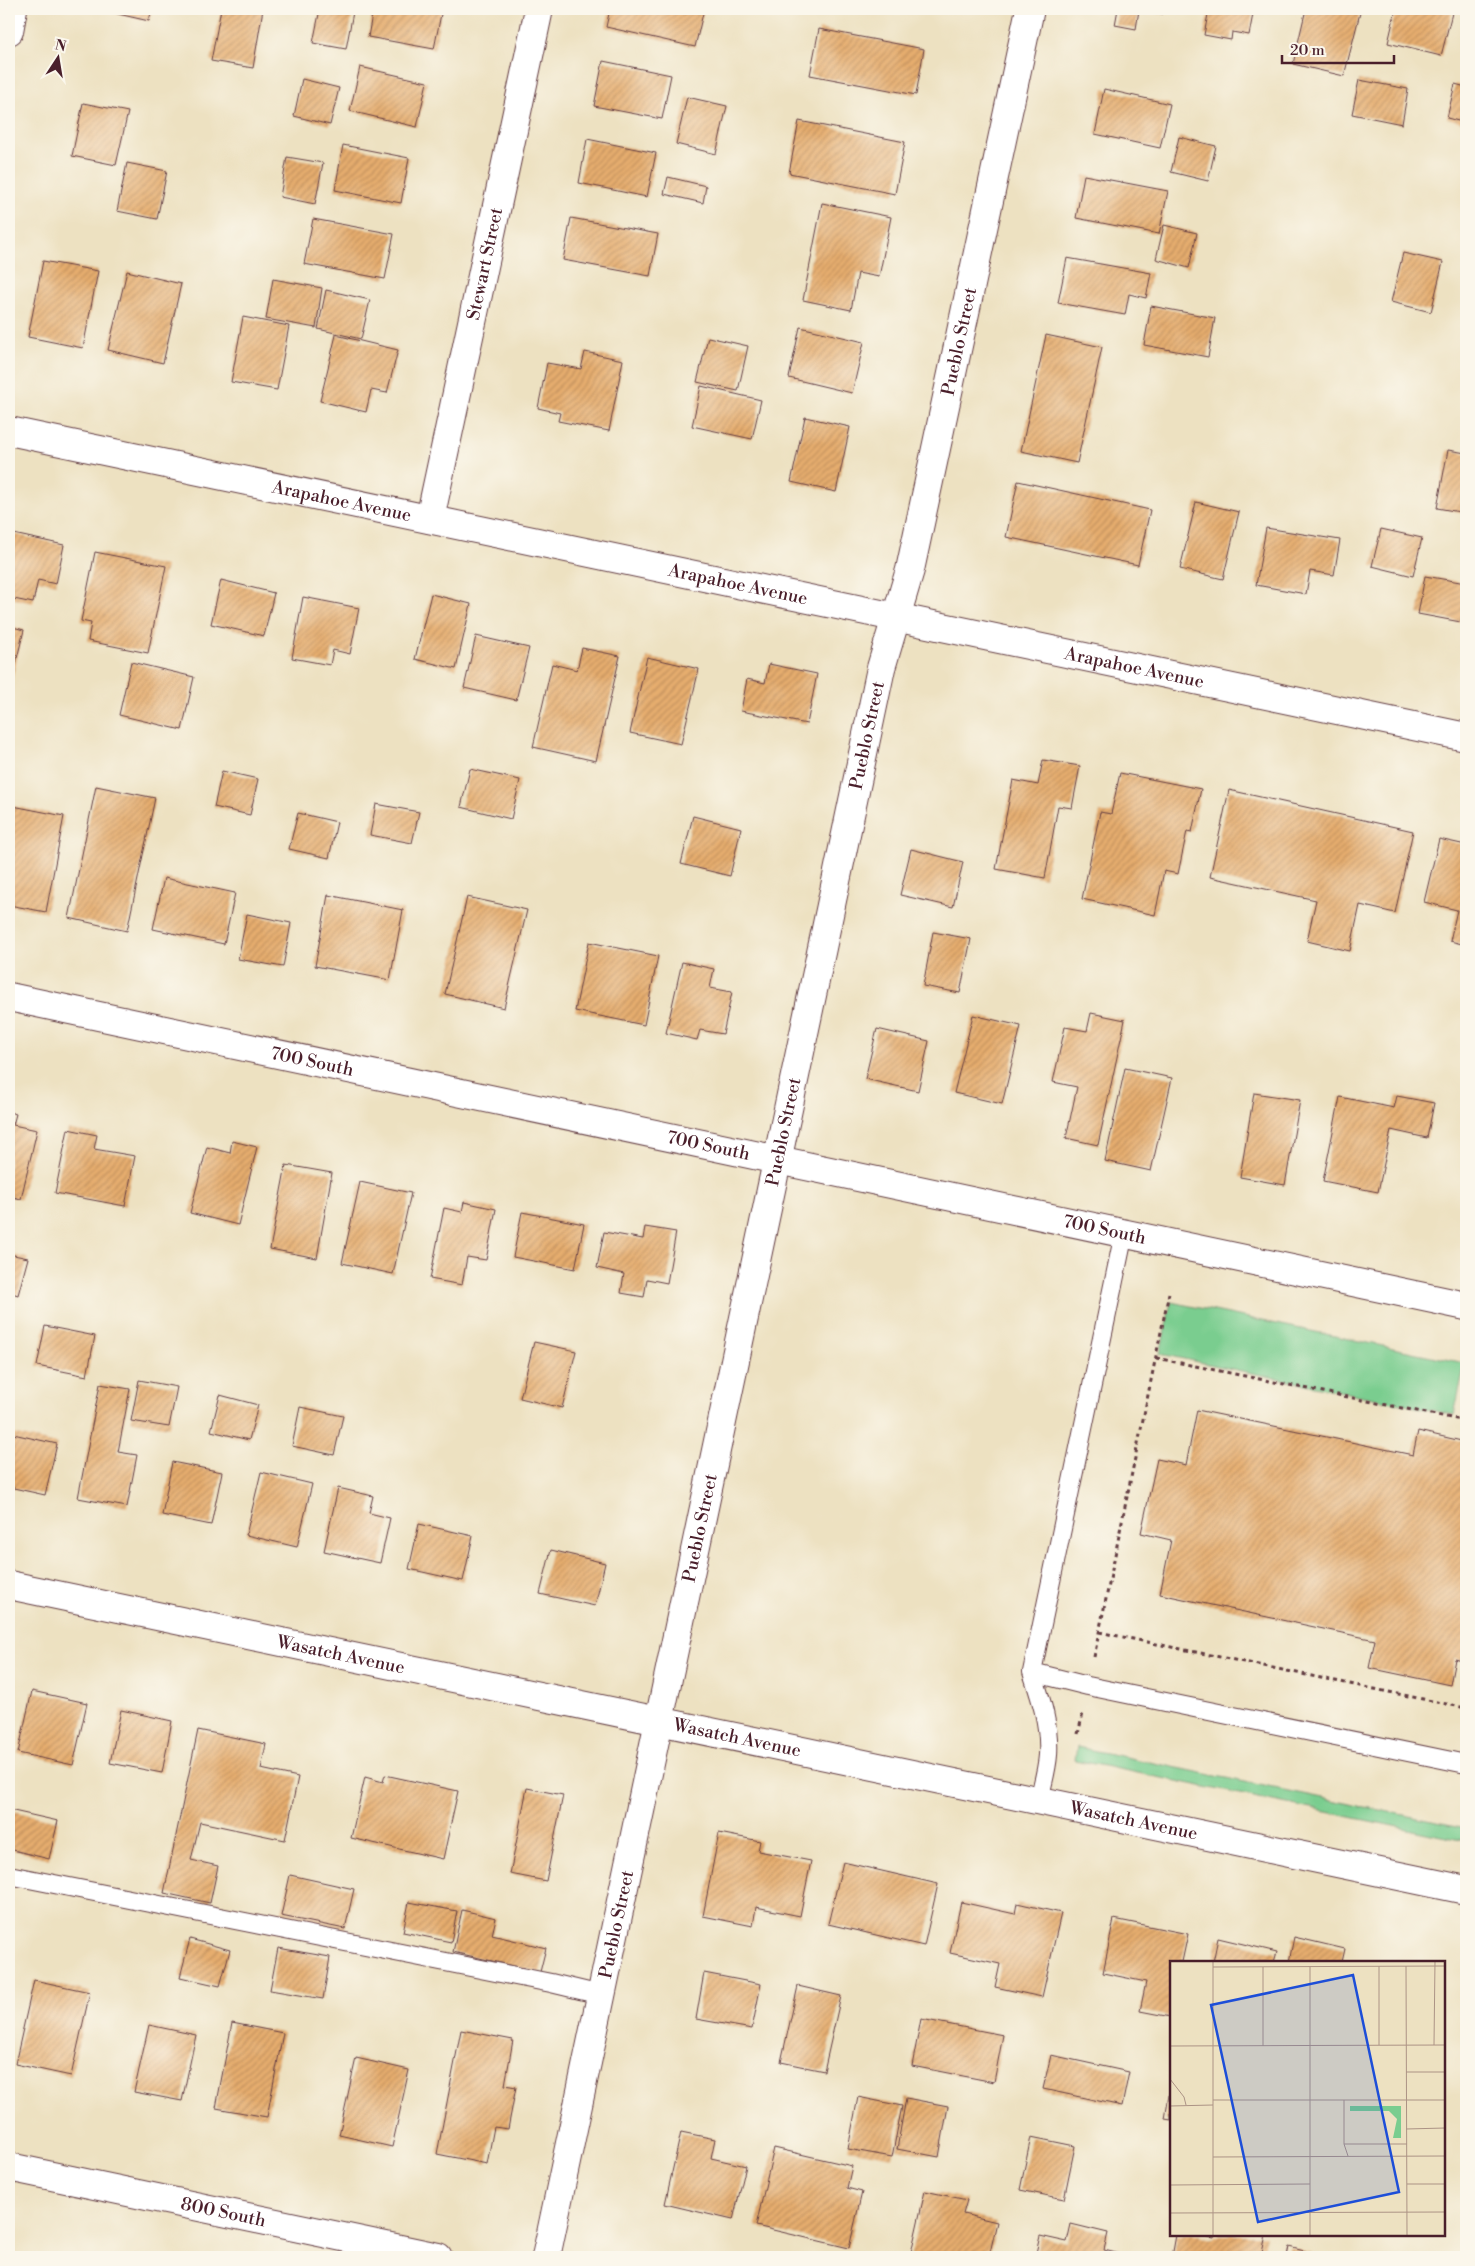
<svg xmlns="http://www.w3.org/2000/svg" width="1475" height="2266" font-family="'Libre Bodoni',serif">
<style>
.green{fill:#7acd8f;stroke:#62765d}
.building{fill:url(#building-hatch)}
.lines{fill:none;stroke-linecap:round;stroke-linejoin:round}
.lane-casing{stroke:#623c42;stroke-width:20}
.street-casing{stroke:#623c42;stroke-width:30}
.path{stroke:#623c42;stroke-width:3;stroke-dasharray:4 4;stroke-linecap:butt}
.lane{stroke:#fff;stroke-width:18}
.street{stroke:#fff;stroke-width:28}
.labels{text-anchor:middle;stroke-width:4;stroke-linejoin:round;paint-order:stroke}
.street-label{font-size:18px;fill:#4a1f2b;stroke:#fbf7ec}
.inset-road{fill:none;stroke:#ac9385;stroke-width:1}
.view{fill:#1d4ed8;fill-opacity:0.15;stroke:#1d4ed8;stroke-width:2.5}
.inset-edge{fill:none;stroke:#4a1f2b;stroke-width:2.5}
</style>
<defs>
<pattern id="building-hatch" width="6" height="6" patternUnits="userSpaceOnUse" patternTransform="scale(1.25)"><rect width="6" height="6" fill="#e6ad6e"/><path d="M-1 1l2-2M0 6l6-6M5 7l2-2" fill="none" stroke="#bc8c5b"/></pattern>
</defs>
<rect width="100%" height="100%" fill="#fbf7ec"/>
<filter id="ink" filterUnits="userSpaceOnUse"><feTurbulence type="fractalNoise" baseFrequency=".02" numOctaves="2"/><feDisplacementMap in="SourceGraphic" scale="10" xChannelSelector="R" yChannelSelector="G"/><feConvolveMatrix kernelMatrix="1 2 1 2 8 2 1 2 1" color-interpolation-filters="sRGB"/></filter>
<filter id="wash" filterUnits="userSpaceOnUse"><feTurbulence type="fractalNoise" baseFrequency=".0096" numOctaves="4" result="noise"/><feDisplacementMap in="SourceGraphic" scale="20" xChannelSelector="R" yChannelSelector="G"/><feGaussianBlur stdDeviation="1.12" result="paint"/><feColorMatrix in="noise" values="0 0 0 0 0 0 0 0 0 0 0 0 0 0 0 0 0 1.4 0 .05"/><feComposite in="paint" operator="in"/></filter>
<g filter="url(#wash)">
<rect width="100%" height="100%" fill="#ede1c1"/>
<path class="green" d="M1171,1302L1465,1363L1454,1415L1160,1354Z
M1077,1747L1466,1828V1841L1075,1760Z"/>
<g id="blocks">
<path class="building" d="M106,9H152L149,21L105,11Z
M221,9H263L253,68L211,61Z
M320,9H337L353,12L346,49L313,43Z
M373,9H442L434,49L368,37Z
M610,9H704L695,47L606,27Z
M1118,9H1164L1163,14L1139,10L1136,29L1115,25Z
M1209,9H1254L1249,35L1232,32L1231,40L1204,35Z
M1306,9H1361L1344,76L1293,64Z
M1396,9H1434L1452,13L1441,56L1388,43Z
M819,29L924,49L916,95L810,75Z
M603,61L671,75L662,119L594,106Z
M360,67L427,82L417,127L350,111Z
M302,79L339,88L330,125L294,116Z
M1359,80L1408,89L1402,124L1352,114Z
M1455,84L1466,87V123L1447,118Z
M1104,89L1170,104L1160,148L1095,134Z
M687,97L727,106L716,154L676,144Z
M83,103L128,112L116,165L72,156Z
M799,121L905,142L895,194L789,173Z
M1179,137L1216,146L1208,181L1171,172Z
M587,139L656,153L647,197L579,183Z
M343,145L409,158L401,203L335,190Z
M287,157L323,163L315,204L280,197Z
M127,163L167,171L157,219L117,211Z
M1084,175L1168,191L1159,234L1076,218Z
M668,177L706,186L703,203L664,194Z
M822,203L891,217L879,277L858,273L851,310L803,300Z
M571,218L658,234L650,276L563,260Z
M313,219L394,234L385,279L304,264Z
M1164,225L1197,233L1189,268L1156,259Z
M1403,253L1443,262L1431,312L1391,302Z
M1067,258L1151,273L1146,298L1129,294L1125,315L1058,303Z
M43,261L98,271L83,348L28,337Z
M127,271L181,284L163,363L108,350Z
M273,279L322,288L316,328L266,319Z
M326,290L370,300L361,339L318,329Z
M1151,306L1215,318L1208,357L1144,345Z
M243,317L289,326L277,390L231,382Z
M800,327L864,342L852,393L789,378Z
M336,335L398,350L387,393L371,390L366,412L320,401Z
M1046,335L1102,347L1077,463L1021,451Z
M708,337L748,346L738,391L697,382Z
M585,352L623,360L609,431L558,421L560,413L538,408L547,363L581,369Z
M701,386L761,400L752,439L692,426Z
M805,417L850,427L836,492L791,482Z
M1448,450L1466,453V513L1437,508Z
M1018,481L1150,510L1138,565L1006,537Z
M1196,502L1239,512L1223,579L1180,569Z
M1266,528L1340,540L1334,575L1310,571L1306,594L1256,585Z
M1381,529L1422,538L1413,576L1372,566Z
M9,533L64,545L56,584L38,580L33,603L9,598Z
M95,552L166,566L148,653L88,641L91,623L81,621Z
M1425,576L1466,583V623L1418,614Z
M221,580L274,593L264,636L211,624Z
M431,594L471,604L456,669L415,659Z
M303,597L359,608L350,654L333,650L330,665L292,658Z
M9,626L24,630L9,691Z
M476,636L529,648L516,700L464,688Z
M582,648L620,656L596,761L533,747L552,664L577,670Z
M647,657L699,669L681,744L630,733Z
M131,662L194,677L182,730L119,715Z
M769,664L817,674L807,724L741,711L747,679L765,683Z
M1043,760L1080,766L1072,808L1058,806L1045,878L996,869L1013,780L1038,785Z
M470,769L520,780L511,819L461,807Z
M222,771L258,779L250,815L214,807Z
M1120,773L1201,789L1192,832L1187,831L1178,874L1164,871L1155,915L1082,899L1100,812L1111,814Z
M96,786L155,798L127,931L69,918Z
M1229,790L1413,831L1395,913L1360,905L1350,951L1307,941L1316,900L1210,877Z
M376,804L419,812L412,843L370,835Z
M13,806L64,816L46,912L9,905V828Z
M298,813L337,822L329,858L289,849Z
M693,816L741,828L730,876L681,864Z
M1439,839L1466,845V945L1450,941L1457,910L1424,902Z
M911,849L963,862L953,907L900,895Z
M164,878L235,893L224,944L153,929Z
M328,895L403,910L390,980L315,966Z
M467,897L527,910L504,1008L445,994Z
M247,914L291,923L283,967L238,959Z
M933,932L971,939L960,993L923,986Z
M589,942L658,956L644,1025L575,1011Z
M682,962L714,969L710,988L732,992L723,1034L700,1030L697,1040L666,1033Z
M1091,1013L1125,1020L1098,1145L1066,1138L1077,1087L1053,1082L1065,1027L1087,1031Z
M973,1015L1021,1026L1002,1104L954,1093Z
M877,1029L929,1041L918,1091L865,1079Z
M1125,1068L1172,1078L1151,1171L1105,1161Z
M1254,1093L1300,1100L1285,1185L1240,1177Z
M1397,1096L1434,1103L1427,1138L1391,1130L1378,1192L1323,1181L1340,1097L1394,1108Z
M9,1112L16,1114L13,1125L37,1130L21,1199L9,1196Z
M68,1129L97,1135L94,1149L135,1156L125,1206L55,1193Z
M232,1141L257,1147L238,1225L190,1213L207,1147L230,1153Z
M286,1165L332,1173L317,1258L270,1249Z
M360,1182L411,1193L393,1274L342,1263Z
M464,1202L496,1209L486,1260L467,1257L462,1285L430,1279L444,1208L462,1212Z
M522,1212L584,1224L575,1269L513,1257Z
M645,1227L676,1232L667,1283L647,1279L644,1297L621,1293L624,1274L597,1268L604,1232L643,1239Z
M9,1254L28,1258L18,1295L9,1292Z
M45,1326L95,1336L87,1376L37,1366Z
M534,1342L576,1351L562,1408L520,1398Z
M139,1380L177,1387L169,1427L131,1421Z
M100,1384L130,1389L118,1452L137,1455L127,1507L78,1498Z
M220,1395L258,1405L249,1440L211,1431Z
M300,1407L343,1416L334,1455L292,1446Z
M1197,1410L1413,1455L1418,1431L1466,1442V1662L1455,1659L1450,1685L1369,1668L1375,1640L1160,1594L1171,1540L1141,1533L1157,1459L1186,1465Z
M9,1433L57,1444L45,1495L9,1487Z
M172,1462L222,1472L211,1525L162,1515Z
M261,1472L312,1484L297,1547L246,1535Z
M338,1488L373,1496L369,1513L390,1518L380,1563L324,1551Z
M419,1524L473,1536L463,1581L409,1569Z
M551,1550L605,1563L595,1606L540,1594Z
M32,1691L87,1703L73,1765L18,1753Z
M121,1710L172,1721L162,1773L110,1763Z
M198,1730L266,1744L261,1769L298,1777L285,1840L200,1822L191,1860L218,1866L210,1903L164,1893Z
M385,1775L458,1791L443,1859L351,1838L365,1777L383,1782Z
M527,1788L563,1795L546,1881L510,1874Z
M9,1810L58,1821L49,1859L9,1849Z
M719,1833L760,1841L758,1851L811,1861L800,1916L756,1907L753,1926L703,1916Z
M843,1862L938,1884L924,1946L828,1924Z
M290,1875L354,1889L345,1929L281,1916Z
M409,1902L457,1911L451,1942L403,1932Z
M961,1902L1015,1914L1017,1903L1061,1913L1042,1997L995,1987L1000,1964L950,1953Z
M462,1910L496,1918L492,1935L546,1948L540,1972L453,1952Z
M1114,1919L1188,1934L1182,1962H1171V2017L1140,2011L1146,1982L1103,1973Z
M1294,1937L1345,1949L1342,1962H1289Z
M1218,1938L1277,1952L1274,1962H1213Z
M190,1939L230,1950L220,1986L180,1977Z
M278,1948L330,1957L323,1999L270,1990Z
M704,1973L761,1984L752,2029L696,2019Z
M34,1980L90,1992L71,2076L15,2064Z
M798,1986L841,1996L824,2071L781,2062Z
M921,2019L1003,2035L994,2082L912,2066Z
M232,2023L283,2033L267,2117L216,2108Z
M149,2025L196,2035L182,2101L134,2092Z
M461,2030L513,2040L505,2085L516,2087L508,2129L494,2127L487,2164L437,2154Z
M1051,2055L1129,2072L1122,2106L1043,2089Z
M356,2058L409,2070L392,2147L339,2135Z
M1170,2089H1171V2120L1165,2119Z
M858,2097L902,2106L892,2157L848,2149Z
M906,2098L948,2106L939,2157L897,2149Z
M681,2132L715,2139L711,2158L746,2166L733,2220L665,2204Z
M1031,2137L1075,2146L1064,2199L1020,2190Z
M774,2148L852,2166L847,2188L862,2192L849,2248L756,2226Z
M925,2191L967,2200L963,2214L997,2222L989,2257H910Z
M1071,2224L1108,2233L1104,2250L1124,2255L1123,2257H1035L1040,2236L1067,2242Z
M1176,2235H1198L1214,2238L1215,2235H1266L1261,2257H1172Z
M1289,2247L1327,2257H1287Z"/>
</g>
</g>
<g filter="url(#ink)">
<use href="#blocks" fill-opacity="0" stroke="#623c42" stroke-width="1"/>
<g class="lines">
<g class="lane-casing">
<path id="lane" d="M1032,1672L1088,1686L1466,1764
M1039,1800C1042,1786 1047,1770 1048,1755C1050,1726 1041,1699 1032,1672L1124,1233
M9,1875L551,1983L601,1995"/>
</g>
<g class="street-casing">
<g id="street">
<path d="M9,31L13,9"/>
<path id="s1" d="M9,431L1466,737"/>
<path id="s2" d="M430,519L539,9"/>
<path id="s3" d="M9,997L1466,1306"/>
<path id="s4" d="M9,1585L1466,1890"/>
<path id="s5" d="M9,2167L438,2257"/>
<path id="s6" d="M546,2257L881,668L910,570L1030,9"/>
</g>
</g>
<path class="path" d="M1156,1358L1466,1421
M1461,1420L1466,1396
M1099,1632L1466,1708
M1094,1657L1169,1293
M1078,1734L1083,1713"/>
<use href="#lane" class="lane"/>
<use href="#street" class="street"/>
</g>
</g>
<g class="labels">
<g class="street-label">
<text dy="6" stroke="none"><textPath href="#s2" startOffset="261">Stewart Street</textPath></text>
<text dy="6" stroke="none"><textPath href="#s6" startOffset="1960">Pueblo Street</textPath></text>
<text dy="6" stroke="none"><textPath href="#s1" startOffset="340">Arapahoe Avenue</textPath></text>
<text dy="6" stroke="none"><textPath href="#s1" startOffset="745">Arapahoe Avenue</textPath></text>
<text dy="6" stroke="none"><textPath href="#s1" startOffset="1150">Arapahoe Avenue</textPath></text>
<text dy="6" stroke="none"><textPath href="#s6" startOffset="1555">Pueblo Street</textPath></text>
<text dy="6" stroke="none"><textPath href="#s3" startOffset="310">700 South</textPath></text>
<text dy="6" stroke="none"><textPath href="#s6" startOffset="1150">Pueblo Street</textPath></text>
<text dy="6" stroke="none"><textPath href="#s3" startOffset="715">700 South</textPath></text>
<text dy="6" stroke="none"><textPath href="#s3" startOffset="1120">700 South</textPath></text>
<text dy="6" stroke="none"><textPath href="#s6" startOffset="745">Pueblo Street</textPath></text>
<text dy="6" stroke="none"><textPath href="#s4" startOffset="339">Wasatch Avenue</textPath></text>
<text dy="6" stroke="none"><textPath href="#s4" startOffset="744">Wasatch Avenue</textPath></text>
<text dy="6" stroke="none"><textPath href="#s4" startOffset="1149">Wasatch Avenue</textPath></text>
<text dy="6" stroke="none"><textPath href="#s6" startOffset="340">Pueblo Street</textPath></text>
<text dy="6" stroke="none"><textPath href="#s5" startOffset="219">800 South</textPath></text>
</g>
</g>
<g transform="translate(1170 1961)">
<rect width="275" height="275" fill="#ede1c1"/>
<path d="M180,145H210V150H180ZM211,145H231V177H223L227,158L219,150H211Z" fill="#7acd8f"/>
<path class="inset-road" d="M209,5V84M236,5L237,275M43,6L275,5M264,84L265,0M0,85L275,84M93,85V6M236,111H275M0,118L14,136L16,144M43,139H275M174,139V183L178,195M0,145L43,144M236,168L275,167M174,183H237M43,196L275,195M237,223H275M0,224L140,223M0,252L275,251M43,275V0M140,275V5"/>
<path class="view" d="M183,14L229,231L88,261L41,44Z"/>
<rect width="275" height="275" class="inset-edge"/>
</g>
<rect width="1475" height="2266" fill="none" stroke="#fbf7ec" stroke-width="30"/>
<g transform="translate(58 58) rotate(12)" stroke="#fbf7ec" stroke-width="4" paint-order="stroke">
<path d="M0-4L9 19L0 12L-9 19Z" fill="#4a1f2b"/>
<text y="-8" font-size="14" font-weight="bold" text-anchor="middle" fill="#4a1f2b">N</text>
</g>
<path d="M1282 55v8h112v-8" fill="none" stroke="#4a1f2b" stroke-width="2.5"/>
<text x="1290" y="55" font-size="15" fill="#4a1f2b" stroke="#fbf7ec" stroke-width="4" paint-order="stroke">20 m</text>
</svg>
